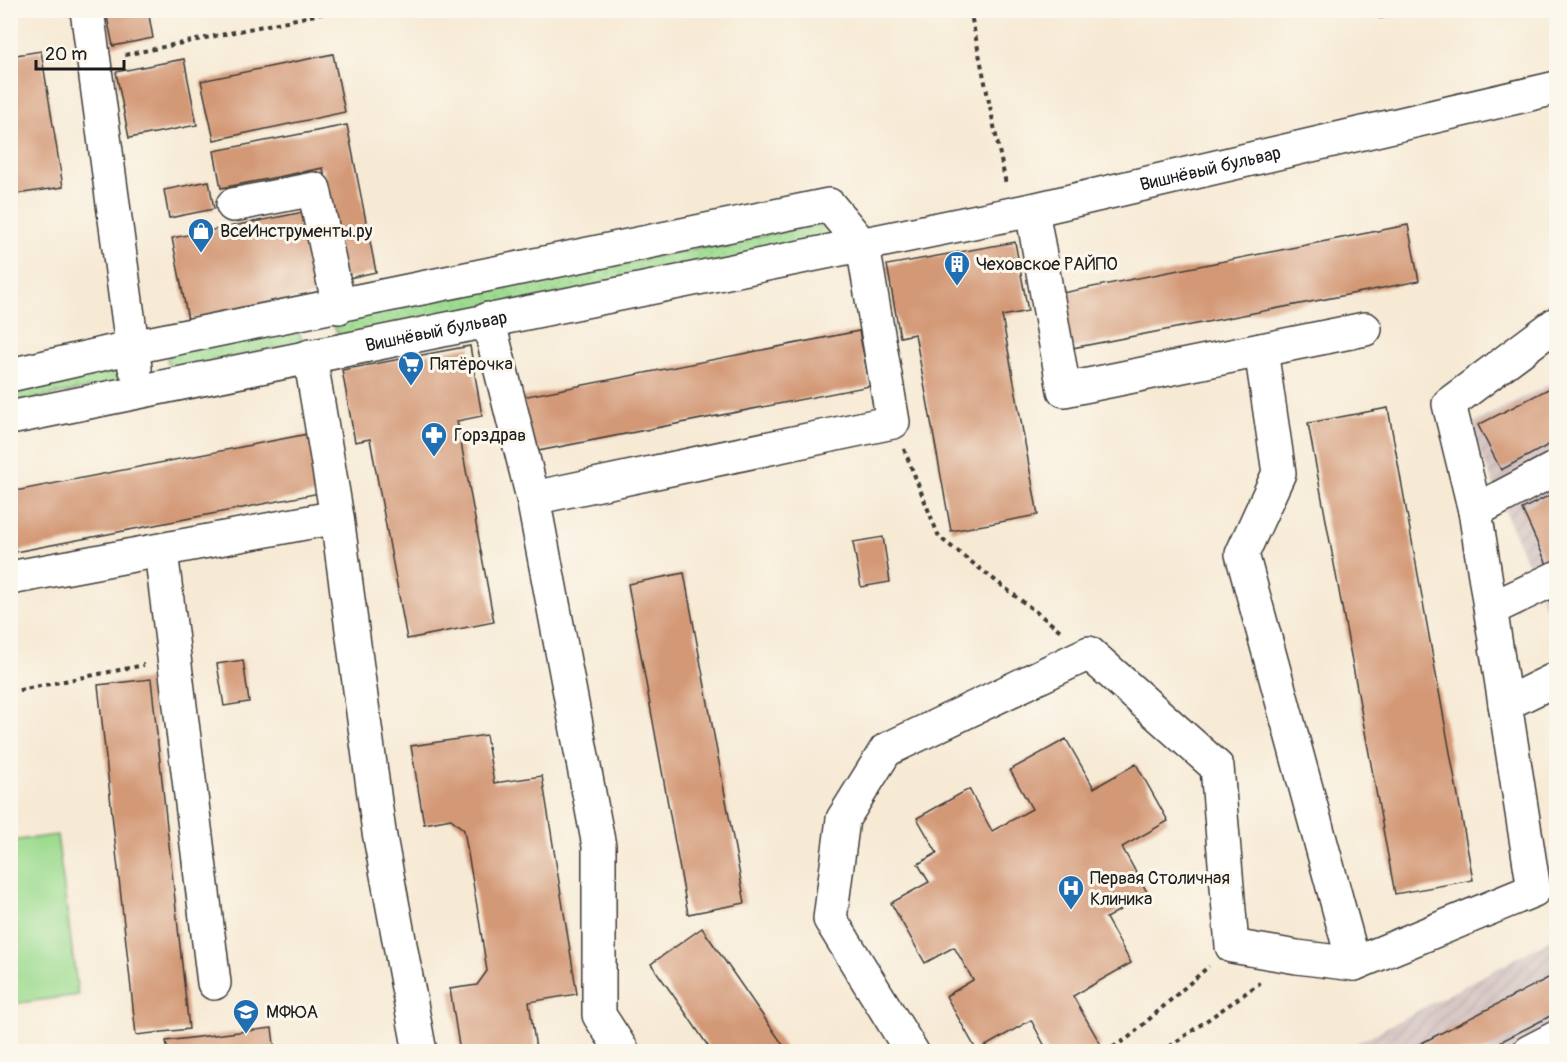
<svg xmlns="http://www.w3.org/2000/svg" width="1567" height="1062" font-family="Pangolin,sans-serif">
<style>
.industrial{fill:url(#industrial-furrows)}
.grass{fill:url(#grass-dots);stroke:#5d7c56;stroke-width:1.5}
.park{fill:#9edc91;stroke:#5d7c56;stroke-width:1.5}
.building{fill:#d39876}
.lines{fill:none;stroke-linecap:round;stroke-linejoin:round}
.minor-casing{stroke:#3d3b38;stroke-width:36}
.path{stroke:#3d3b38;stroke-width:4;stroke-dasharray:4.5 4.5;stroke-linecap:butt}
.minor{stroke:#fff;stroke-width:33}
.labels{text-anchor:middle;stroke-width:6;stroke-linejoin:round;paint-order:stroke}
.street-label{font-size:18px;fill:#1c1c1c;stroke:#fbf7ec}
.poi-label{font-size:18px;fill:#1c1c1c;stroke:#fbf7ec;text-anchor:start}
</style>
<defs>
<pattern id="industrial-furrows" width="10" height="10" patternUnits="userSpaceOnUse" patternTransform="scale(1.5)"><rect width="10" height="10" fill="#d1bfbe"/><path d="M-1 1l2-2M0 10L10 0M9 11l2-2" fill="none" stroke="#b3a4a3"/></pattern>
<pattern id="grass-dots" width="8" height="8" patternUnits="userSpaceOnUse" patternTransform="scale(1.5)"><rect width="8" height="8" fill="#9edc91"/><path d="M2 2h.1M6 6h.1" fill="none" stroke="#88bc7c" stroke-width="1.8" stroke-linecap="round"/></pattern>
</defs>
<rect width="100%" height="100%" fill="#fbf7ec"/>
<filter id="ink" filterUnits="userSpaceOnUse"><feTurbulence type="fractalNoise" baseFrequency=".0167" numOctaves="2"/><feDisplacementMap in="SourceGraphic" scale="12" xChannelSelector="R" yChannelSelector="G"/><feConvolveMatrix kernelMatrix="1 2 1 2 8 2 1 2 1" color-interpolation-filters="sRGB"/></filter>
<filter id="wash" filterUnits="userSpaceOnUse"><feTurbulence type="fractalNoise" baseFrequency=".008" numOctaves="4" result="noise"/><feDisplacementMap in="SourceGraphic" scale="24" xChannelSelector="R" yChannelSelector="G"/><feGaussianBlur stdDeviation="1.35" result="paint"/><feColorMatrix in="noise" values="0 0 0 0 0 0 0 0 0 0 0 0 0 0 0 0 0 1.4 0 .05"/><feComposite in="paint" operator="in"/></filter>
<g filter="url(#wash)">
<rect width="100%" height="100%" fill="#f7ead5"/>
<path class="industrial" d="M1556,381V633L1469,425Z
M1556,937V1051H1342Z"/>
<path class="grass" d="M815,225L827,227L832,234L831,241L340,337L334,327L338,320L345,317Z
M296,330L300,334L302,343L171,370L167,361L169,353Z
M113,361L123,367V375L116,383L11,403V380Z"/>
<path class="park" d="M57,835L78,995L12,1004L11,841Z"/>
<g id="blocks">
<path class="building" d="M114,10H148L153,38L113,46L106,12Z
M1379,10H1413V12L1380,18Z
M41,51L63,187L10,195V56Z
M333,54L345,112L214,140L201,81Z
M184,59L197,125L129,138L116,72Z
M347,125L376,272L344,279L323,168L221,188L214,151Z
M209,181L214,209L169,218L164,190Z
M309,211L325,293L188,320L172,238Z
M1408,225L1419,281L1067,349L1057,294Z
M1015,242L1028,311L1002,316L1038,515L951,531L915,334L900,337L887,265Z
M859,331L870,386L533,452L522,397Z
M470,346L482,416L457,421L494,622L407,639L370,439L355,442L342,370Z
M1556,385V441L1501,470L1478,425Z
M1388,408L1473,880L1395,894L1308,423Z
M313,433L325,492L10,553V492Z
M1556,492V568L1550,571L1522,509Z
M883,537L890,582L861,587L853,542Z
M684,573L745,903L688,914L628,584Z
M243,660L249,702L224,706L217,664Z
M151,679L189,1029L136,1035L98,685Z
M486,735L494,783L542,776L577,994L529,1002L536,1049L519,1052H460L450,989L477,985L487,971L477,906L464,830L451,819L424,824L411,746Z
M1066,739L1094,788L1136,764L1168,821L1122,847L1148,894L1106,918L1131,963L1073,996L1101,1045L1090,1052H1048L1031,1020L977,1051L946,996L973,980L954,947L925,963L891,903L929,882L918,864L937,853L917,818L969,789L992,831L1032,809L1010,770Z
M702,928L788,1052H712L683,1009L651,964Z
M1556,974V1013L1481,1052H1404Z
M272,1028L275,1052H168L166,1041Z"/>
</g>
</g>
<g filter="url(#ink)">
<use href="#blocks" fill-opacity="0" stroke="#3d3b38" stroke-width="1.5"/>
<g class="lines">
<g class="minor-casing">
<g id="minor">
<path d="M87,10L135,368"/>
<path d="M233,205L314,189L339,307"/>
<path d="M1032,210L1064,390L1365,329"/>
<path d="M488,319L533,498L599,846V1015L623,1052"/>
<path d="M1261,350L1279,473L1242,554L1354,964"/>
<path d="M310,356L337,517L379,832L420,1052"/>
<path d="M10,375L133,347L829,205L863,246"/>
<path id="s1" d="M10,418L1032,210L1556,88"/>
<path d="M533,498L893,422L863,246"/>
<path d="M1475,511L1556,468"/>
<path d="M161,551L214,983"/>
<path d="M10,578L337,517"/>
<path d="M1491,609L1556,578"/>
<path d="M1505,704L1556,679"/>
<path d="M912,1052L830,919L843,819L886,750L1089,653L1217,767L1232,946L1297,957L1354,964L1534,890L1475,511L1449,404L1556,324"/>
<path d="M1529,1052L1556,1038"/>
</g>
</g>
<path class="path" d="M668,10L669,16L698,10
M970,10L1006,184
M125,55L339,10
M904,449L939,537L1062,632
M10,692L144,665
M1105,1052L1128,1038L1209,966
M1162,1052L1260,983"/>
<use href="#minor" class="minor"/>
</g>
</g>
<defs>
<g id="shop-pin" transform="scale(1.35)"><path d="M0 17L-7.5 6A9.5 9.5 0 1 1 7.5 6Z" fill="#1f6fb2" stroke="#fbf7ec"/><path d="M-5-2.5h2.3a2.7 3.5 0 0 1 5.4 0H5L5.5 6h-11ZM-1.5-2.5h3a1.5 2.3 0 0 0-3 0Z" fill="#fff"/></g>
<g id="building-pin" transform="scale(1.35)"><path d="M0 17L-7.5 6A9.5 9.5 0 1 1 7.5 6Z" fill="#1f6fb2" stroke="#fbf7ec"/><path d="M-4-6H4V6H1V3H-1V6H-4ZM-2.5-4.3h1.7v1.8h-1.7ZM.8-4.3h1.7v1.8H.8ZM-2.5-1h1.7V.8h-1.7ZM.8-1h1.7V.8H.8Z" fill="#fff"/></g>
<g id="supermarket-pin" transform="scale(1.35)"><path d="M0 17L-7.5 6A9.5 9.5 0 1 1 7.5 6Z" fill="#1f6fb2" stroke="#fbf7ec"/><path d="M-6-5.5h2.5l.6 2H6L4.5 2H-2.5L-4.4-4H-6ZM-1.5 3.2a1.3 1.3 0 1 0 .1 0ZM3 3.2a1.3 1.3 0 1 0 .1 0Z" fill="#fff"/></g>
<g id="pharmacy-pin" transform="scale(1.35)"><path d="M0 17L-7.5 6A9.5 9.5 0 1 1 7.5 6Z" fill="#1f6fb2" stroke="#fbf7ec"/><path d="M-2-6h4v4h4v4h-4v4h-4v-4h-4v-4h4Z" fill="#fff"/></g>
<g id="hospital-pin" transform="scale(1.35)"><path d="M0 17L-7.5 6A9.5 9.5 0 1 1 7.5 6Z" fill="#1f6fb2" stroke="#fbf7ec"/><path d="M-5-5h3v3.5h4V-5h3V5h-3V1.5h-4V5h-3Z" fill="#fff"/></g>
<g id="university-pin" transform="scale(1.35)"><path d="M0 17L-7.5 6A9.5 9.5 0 1 1 7.5 6Z" fill="#1f6fb2" stroke="#fbf7ec"/><path d="M0-5L7-2L0 1L-7-2ZM-4 1L0 2.5L4 1V4Q0 6-4 4Z" fill="#fff"/></g>
</defs>
<g fill-rule="evenodd">
<use href="#shop-pin" x="201" y="231"/>
<use href="#building-pin" x="957" y="264"/>
<use href="#supermarket-pin" x="411" y="364"/>
<use href="#pharmacy-pin" x="434" y="435"/>
<use href="#hospital-pin" x="1071" y="888"/>
<use href="#university-pin" x="246" y="1012"/>
</g>
<g class="labels">
<g class="street-label">
<text dy="6" stroke="none"><textPath href="#s1" startOffset="1226">Вишнёвый бульвар</textPath></text>
<text dy="6" stroke="none"><textPath href="#s1" startOffset="435">Вишнёвый бульвар</textPath></text>
</g>
<g class="poi-label">
<text x="220" y="237">ВсеИнструменты.ру</text>
<text x="976" y="270">Чеховское РАЙПО</text>
<text x="430" y="370">Пятёрочка</text>
<text x="454" y="441">Горздрав</text>
<text x="1090" y="884">Первая Столичная<tspan x="1090" dy="21">Клиника</tspan></text>
<text x="266" y="1018">МФЮА</text>
</g>
</g>
<rect width="1567" height="1062" fill="none" stroke="#fbf7ec" stroke-width="36"/>
<path d="M36 60v9h88v-9" fill="none" stroke="#1c1c1c" stroke-width="3"/>
<text x="45" y="60" font-size="18" fill="#1c1c1c" stroke="#fbf7ec" stroke-width="4.5" paint-order="stroke">20 m</text>
</svg>
